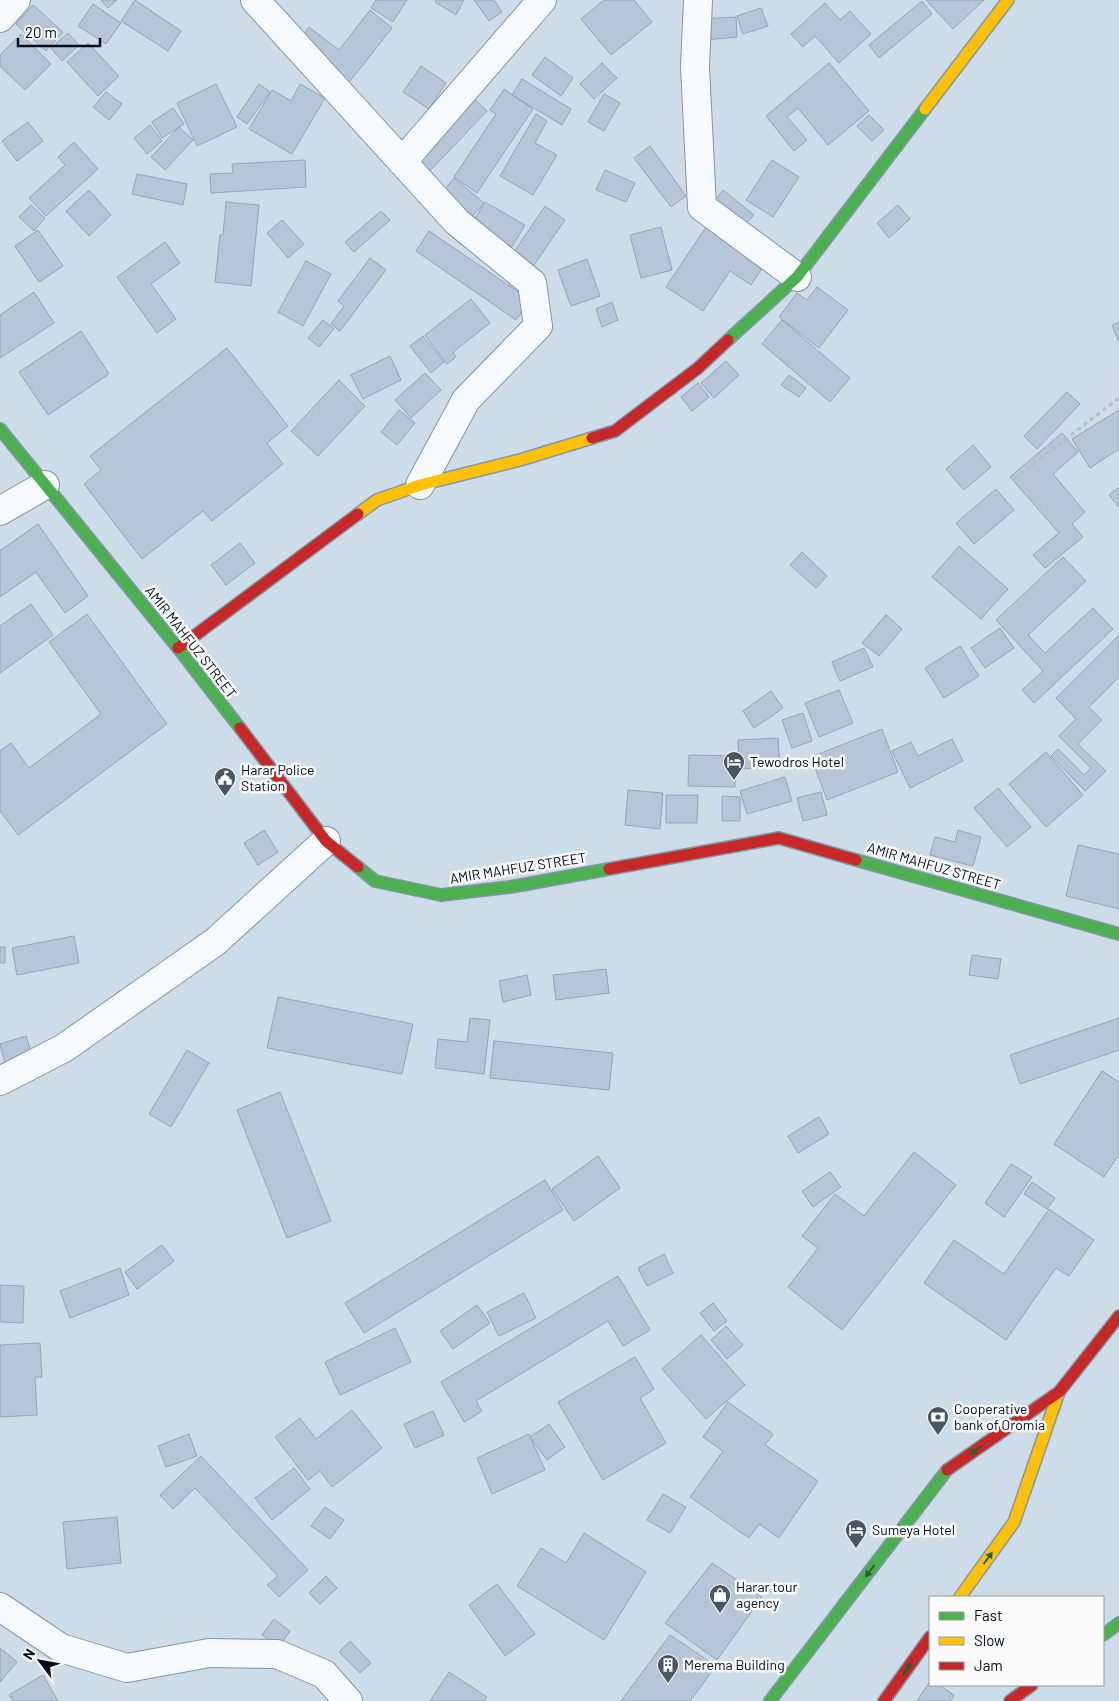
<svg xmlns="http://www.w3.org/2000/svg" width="1119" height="1701" font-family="Barlow,sans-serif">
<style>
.building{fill:#b6c5d8;stroke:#95a4b5}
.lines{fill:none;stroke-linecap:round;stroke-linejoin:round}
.street-casing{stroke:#8097a6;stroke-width:30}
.fast-casing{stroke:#8097a6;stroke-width:14}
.slow-casing{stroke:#8097a6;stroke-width:14}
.jam-casing{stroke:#8097a6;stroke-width:14}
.path{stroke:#b7bdc2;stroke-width:3;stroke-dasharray:4 4;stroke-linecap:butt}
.street{stroke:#f7fafc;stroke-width:28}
.fast{stroke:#4caf50;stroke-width:11}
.slow{stroke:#ffc107;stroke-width:11}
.jam{stroke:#c62828;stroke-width:11}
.oneway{fill:#265e36}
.labels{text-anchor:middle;stroke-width:5;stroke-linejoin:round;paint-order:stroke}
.street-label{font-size:14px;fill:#000e1c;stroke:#fafafa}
.poi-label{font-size:14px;fill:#000e1c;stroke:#fafafa;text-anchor:start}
</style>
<rect width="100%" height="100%" fill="#ccdce8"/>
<path class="building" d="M101,0H117L108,8Z
M135,0L181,31L168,51L121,21Z
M376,0H407L393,22L371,8Z
M436,0H464L456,15L435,2Z
M474,0H494L502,12L489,21Z
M604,0H634L652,22L611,55L581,19Z
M926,0H984L953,29Z
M922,1L932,14L879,58L869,45Z
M825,3L840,20L850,11L871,34L839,63L815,36L803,47L791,34Z
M93,4L121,23L106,44L78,26Z
M33,5L63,32L46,51L16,24Z
M761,8L768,26L743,34L737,16Z
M370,10L392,28L347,85L296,44L309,27L339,50Z
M736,17L737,37L705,40L703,19Z
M68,33L79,45L62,61L51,48Z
M21,34L51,64L25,90L0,66V55Z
M88,43L119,76L98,96L67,62Z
M545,57L573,78L561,96L532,75Z
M602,63L617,78L594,99L580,84Z
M829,63L869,111L828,145L798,108L787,117L807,140L794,151L766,116Z
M421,66L446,83L429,109L403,92Z
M522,79L571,109L562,125L512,95Z
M216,84L237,127L197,146L177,103Z
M259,84L270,92L247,124L237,117Z
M300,84L325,98L292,154L249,129L272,90L291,101Z
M504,89L533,109L477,193L454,177L496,114L490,110Z
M106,92L122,104L109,120L93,107Z
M469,94L487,111L429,172L411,155Z
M604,94L620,103L604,131L588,122Z
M173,108L184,124L162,138L152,122Z
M536,114L547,121L535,143L557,155L533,195L500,176Z
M869,115L884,130L872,141L857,126Z
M28,122L43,141L17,161L2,141Z
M150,125L162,141L147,154L134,138Z
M179,127L193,140L165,170L151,157Z
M74,142L98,169L46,216L29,198L65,165L58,157Z
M650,146L686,196L671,207L634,158Z
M305,160L306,187L211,193L210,174L233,173L232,164Z
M772,160L799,177L773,217L746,200Z
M605,170L635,183L626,202L596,190Z
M137,174L187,184L183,205L132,194Z
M454,178L484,203L466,224L436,200Z
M89,190L111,215L89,236L66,211Z
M723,190L754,215L742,228L712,204Z
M226,202L259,205L251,286L215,282L220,235H223Z
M485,202L525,225L512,247L472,224Z
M31,205L45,218L34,231L19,217Z
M898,205L910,219L889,238L877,223Z
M545,206L565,220L530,271L510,258Z
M381,211L390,220L354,252L345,242Z
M282,220L304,244L288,258L267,233Z
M661,227L672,270L641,278L630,235Z
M706,227L764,265L751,285L730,271L703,311L666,287Z
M38,230L63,266L39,282L15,246Z
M429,231L530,300L516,320L416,251Z
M165,242L180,263L151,284L176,319L157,333L117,277Z
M370,258L386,270L340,331L331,324L344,306L338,301Z
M587,259L600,296L571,306L558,270Z
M306,261L331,274L303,326L278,312Z
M817,287L848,310L819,348L779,317L797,293L807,300Z
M34,292L54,323L0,358V315Z
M471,299L490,323L453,352L456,357L447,364L425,335Z
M612,302L618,320L602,327L596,309Z
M323,320L334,329L319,347L308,338Z
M782,320L850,378L830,402L762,344Z
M1119,322V342L1112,325Z
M81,331L109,374L48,415L19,372Z
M423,336L444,362L431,373L410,346Z
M227,348L288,426L267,443L283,464L212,521L203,511L142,559L84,484L101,470L90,456Z
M390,356L401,380L363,399L351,375Z
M726,361L739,375L714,398L701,383Z
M425,373L441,390L411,418L395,400Z
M789,375L806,388L799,397L781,385Z
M339,380L365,406L318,456L291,431Z
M698,383L709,397L692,411L681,397Z
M1067,392L1080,404L1037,449L1024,436Z
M399,410L415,423L397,445L381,432Z
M1119,410V449L1090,468L1072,439Z
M1062,433L1078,452L1053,474L1085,512L1072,524L1083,537L1045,568L1033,555L1059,533L1010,477Z
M973,445L991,467L964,490L946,469Z
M1119,487V507L1109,495Z
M996,489L1014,510L974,544L956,523Z
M38,524L88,596L65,613L36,572L0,597V549L1,550Z
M240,543L255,563L226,585L211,565Z
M959,546L1008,589L981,619L932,577Z
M802,552L827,576L816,588L790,565Z
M1063,557L1086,581L1028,635L1045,653L1093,608L1113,629L1034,703L1022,690L1043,671L996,620Z
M31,604L53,635L0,673V626Z
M87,614L167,724L18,835L0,811V751L11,743L29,768L101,714L49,642Z
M886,615L902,629L879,656L862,643Z
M1000,628L1014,648L985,668L971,648Z
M1119,635V677L1089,707L1102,720L1078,744L1106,771L1085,791L1051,756L1058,749L1084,775L1091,768L1059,736L1076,719L1056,698Z
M960,646L979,676L944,698L925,668Z
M864,648L873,667L840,681L832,662Z
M839,690L853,723L819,737L805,703Z
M771,691L783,708L754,728L743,711Z
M803,713L812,741L792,748L782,720Z
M882,729L898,772L827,800L811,757Z
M778,738L780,767L739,769L738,740Z
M952,739L963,761L910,788L892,751L911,742L918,756Z
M1046,752L1083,795L1046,827L1009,784Z
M689,755L736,756L735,787L688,786Z
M785,777L792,801L747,814L740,791Z
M998,788L1031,827L1007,847L974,808Z
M628,790L663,793L660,829L625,825Z
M821,792L827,815L803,821L797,798Z
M666,795H698L697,823H666Z
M722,796L740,797V821H722Z
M264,830L278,852L258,865L244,843Z
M958,830L981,837L973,866L930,855L935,837L955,842Z
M1078,845L1119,854V909L1066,896Z
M74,936L79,963L17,975L12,948Z
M0,947H5V963H0Z
M972,955L1001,959L998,979L969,975Z
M606,969L609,993L556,1000L553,975Z
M527,975L531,995L503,1002L499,981Z
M278,997L413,1024L402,1074L267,1048Z
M470,1018L490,1020L484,1074L435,1068L438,1039L467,1042Z
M1119,1018V1050L1020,1084L1010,1055Z
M26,1036L32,1055L5,1063L0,1044Z
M494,1041L613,1053L609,1090L490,1078Z
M187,1050L209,1063L171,1127L149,1114Z
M1102,1071L1119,1082V1154L1104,1177L1054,1144Z
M280,1092L331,1221L287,1238L237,1110Z
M819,1117L829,1134L798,1153L788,1136Z
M914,1152L956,1185L842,1330L788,1287L818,1248L802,1236L835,1194L864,1216Z
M598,1156L620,1188L574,1221L552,1189Z
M1011,1164L1032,1177L1004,1217L985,1203Z
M830,1172L841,1187L813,1207L802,1191Z
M545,1180L563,1210L364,1333L345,1303Z
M1032,1182L1055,1198L1047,1209L1024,1194Z
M1049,1209L1094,1240L1069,1276L1056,1268L1006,1340L924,1283L954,1240L1004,1274Z
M162,1245L174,1261L137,1289L125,1272Z
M664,1254L673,1273L647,1286L638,1268Z
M120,1268L129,1295L70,1318L60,1291Z
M618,1276L650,1330L623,1346L608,1321L476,1401L482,1411L464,1422L441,1382Z
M0,1285L24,1286L23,1323L0,1322Z
M524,1293L536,1318L499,1336L487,1312Z
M713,1303L727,1321L714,1331L700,1313Z
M477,1305L490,1323L453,1349L440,1331Z
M726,1326L743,1345L727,1359L711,1340Z
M395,1328L411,1362L340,1395L325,1362Z
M701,1335L745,1385L706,1419L662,1369Z
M40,1343L42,1377H35L37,1415L0,1417V1345Z
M635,1357L654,1389L640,1398L666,1443L603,1480L558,1402Z
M728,1402L773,1434L765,1445L818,1481L779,1538L759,1524L749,1538L690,1497L723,1451L703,1437Z
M352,1410L382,1448L332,1487L320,1471L308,1480L275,1437L300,1418L316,1439Z
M433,1411L444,1435L415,1448L404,1424Z
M549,1424L565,1447L547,1460L530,1437Z
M189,1434L197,1456L166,1467L158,1446Z
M529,1434L545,1470L492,1494L477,1458Z
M201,1456L308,1570L279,1597L267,1585L278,1576L195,1488L173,1509L160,1495Z
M294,1468L310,1489L272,1520L255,1498Z
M663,1494L686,1507L670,1533L647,1520Z
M325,1507L344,1520L330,1539L311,1526Z
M117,1517L121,1563L67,1569L63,1522Z
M584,1533L646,1572L604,1640L517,1586L541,1548L566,1563Z
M712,1563L762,1597L717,1660L665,1623Z
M326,1576L337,1588L320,1604L309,1593Z
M497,1584L535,1634L505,1656L469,1605Z
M274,1619L290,1631L279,1646L262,1635Z
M670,1635L716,1666L690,1701H621Z
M350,1641L371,1663L360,1673L339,1652Z
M0,1648L17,1662L0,1682Z
M449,1672L487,1697L484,1701H430Z
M43,1675L58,1701H13L9,1695Z
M930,1681V1685H939L954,1695L951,1701H917Z"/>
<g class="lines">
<g class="street-casing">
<path id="street" d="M255,0L457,222L532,283L538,326L466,400L420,485
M698,0L695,67L702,207L797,277
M0,18L16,0
M402,162L542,0
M0,511L45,485
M0,1081L64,1048L215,942L326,841
M0,1607L61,1648L127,1668L209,1653L277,1654L324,1674L348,1701"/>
</g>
<g class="fast-casing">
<path id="fast" d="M728,340L797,277L925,109
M0,429L178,648L240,728
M856,860L1119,934
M358,867L375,881L441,895L510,887L609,869
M1103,1635L1119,1623
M770,1701L947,1470"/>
</g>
<g class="slow-casing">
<path id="slow" d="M925,109L1008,0
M358,514L377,500L420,485L520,460L592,438
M960,1597L1014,1522L1059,1392"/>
</g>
<g class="jam-casing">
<path id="jam" d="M592,438L615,431L698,368L728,340
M178,648L358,514
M240,728L326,841L358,867
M609,869L779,838L856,860
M947,1470L1059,1392L1119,1316
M884,1701L930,1637
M1010,1701L1032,1685"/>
</g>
<path class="path" d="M1014,479L1119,398"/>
<use href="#street" class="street"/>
<use href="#fast" class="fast"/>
<use href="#slow" class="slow"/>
<use href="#jam" class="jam"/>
</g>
<defs><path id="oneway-solid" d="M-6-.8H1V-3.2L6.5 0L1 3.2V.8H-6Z" transform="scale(1.25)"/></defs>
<g class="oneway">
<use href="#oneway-solid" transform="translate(976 1450) rotate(145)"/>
<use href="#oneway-solid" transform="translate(988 1558) rotate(-54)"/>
<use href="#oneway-solid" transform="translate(870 1571) rotate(127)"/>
<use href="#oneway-solid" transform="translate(907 1669) rotate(-54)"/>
</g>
<defs>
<g id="hotel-pin" transform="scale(1.125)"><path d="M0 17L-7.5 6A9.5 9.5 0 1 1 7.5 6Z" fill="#475663" stroke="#fafafa"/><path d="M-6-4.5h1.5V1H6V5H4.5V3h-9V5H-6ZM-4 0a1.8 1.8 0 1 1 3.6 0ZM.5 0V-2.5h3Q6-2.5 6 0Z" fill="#fff"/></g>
<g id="civic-pin" transform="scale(1.125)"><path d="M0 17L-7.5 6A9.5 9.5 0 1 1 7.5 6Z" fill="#475663" stroke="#fafafa"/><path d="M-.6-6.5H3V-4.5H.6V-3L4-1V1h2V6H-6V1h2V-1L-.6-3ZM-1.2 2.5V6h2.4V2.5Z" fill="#fff"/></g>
<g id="bank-pin" transform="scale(1.125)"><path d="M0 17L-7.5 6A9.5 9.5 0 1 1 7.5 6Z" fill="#475663" stroke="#fafafa"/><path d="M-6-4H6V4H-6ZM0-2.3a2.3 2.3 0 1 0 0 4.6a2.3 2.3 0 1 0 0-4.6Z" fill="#fff"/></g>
<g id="shop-pin" transform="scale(1.125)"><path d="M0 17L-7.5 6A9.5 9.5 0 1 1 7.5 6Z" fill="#475663" stroke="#fafafa"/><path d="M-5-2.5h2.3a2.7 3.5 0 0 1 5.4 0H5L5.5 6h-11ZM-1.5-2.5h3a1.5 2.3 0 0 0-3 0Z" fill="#fff"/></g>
<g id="building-pin" transform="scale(1.125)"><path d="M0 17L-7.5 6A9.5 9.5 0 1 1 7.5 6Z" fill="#475663" stroke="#fafafa"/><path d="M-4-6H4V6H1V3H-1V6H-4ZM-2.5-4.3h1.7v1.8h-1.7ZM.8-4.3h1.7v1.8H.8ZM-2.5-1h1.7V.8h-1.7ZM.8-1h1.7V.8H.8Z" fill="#fff"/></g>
</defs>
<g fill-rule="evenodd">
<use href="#hotel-pin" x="734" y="762"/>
<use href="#civic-pin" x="225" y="778"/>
<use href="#bank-pin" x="938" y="1417"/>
<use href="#hotel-pin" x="856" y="1530"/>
<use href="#shop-pin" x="720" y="1595"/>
<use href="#building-pin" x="668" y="1665"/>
</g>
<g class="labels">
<g class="street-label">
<text transform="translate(191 642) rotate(52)" y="5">AMIR MAHFUZ STREET</text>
<text transform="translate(934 866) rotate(16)" y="5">AMIR MAHFUZ STREET</text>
<text transform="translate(518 868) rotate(-9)" y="5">AMIR MAHFUZ STREET</text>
</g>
<g class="poi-label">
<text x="750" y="767">Tewodros Hotel</text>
<text x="241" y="775">Harar Police<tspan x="241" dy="16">Station</tspan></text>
<text x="954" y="1414">Cooperative<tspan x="954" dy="16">bank of Oromia</tspan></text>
<text x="872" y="1535">Sumeya Hotel</text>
<text x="736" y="1592">Harar tour<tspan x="736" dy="16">agency</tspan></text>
<text x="684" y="1670">Merema Building</text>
</g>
</g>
<rect x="929" y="1596" width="175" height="90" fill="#fafafa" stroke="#969ca1"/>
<rect x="939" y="1612" width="25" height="8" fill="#4caf50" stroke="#969ca1"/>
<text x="974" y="1621" font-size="15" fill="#000e1c">Fast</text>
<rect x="939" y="1637" width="25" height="8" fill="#ffc107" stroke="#969ca1"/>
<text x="974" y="1646" font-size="15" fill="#000e1c">Slow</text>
<rect x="939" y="1662" width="25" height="8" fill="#c62828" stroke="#969ca1"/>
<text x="974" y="1671" font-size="15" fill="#000e1c">Jam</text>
<g transform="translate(40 1661) rotate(302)" stroke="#fafafa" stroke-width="4" paint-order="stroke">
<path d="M0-4L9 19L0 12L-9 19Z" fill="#000e1c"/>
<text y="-8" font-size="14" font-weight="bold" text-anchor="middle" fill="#000e1c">N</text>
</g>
<path d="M18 38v8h82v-8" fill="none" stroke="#000e1c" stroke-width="2.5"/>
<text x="25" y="38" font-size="15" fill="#000e1c" stroke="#fafafa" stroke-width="4" paint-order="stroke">20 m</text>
</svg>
